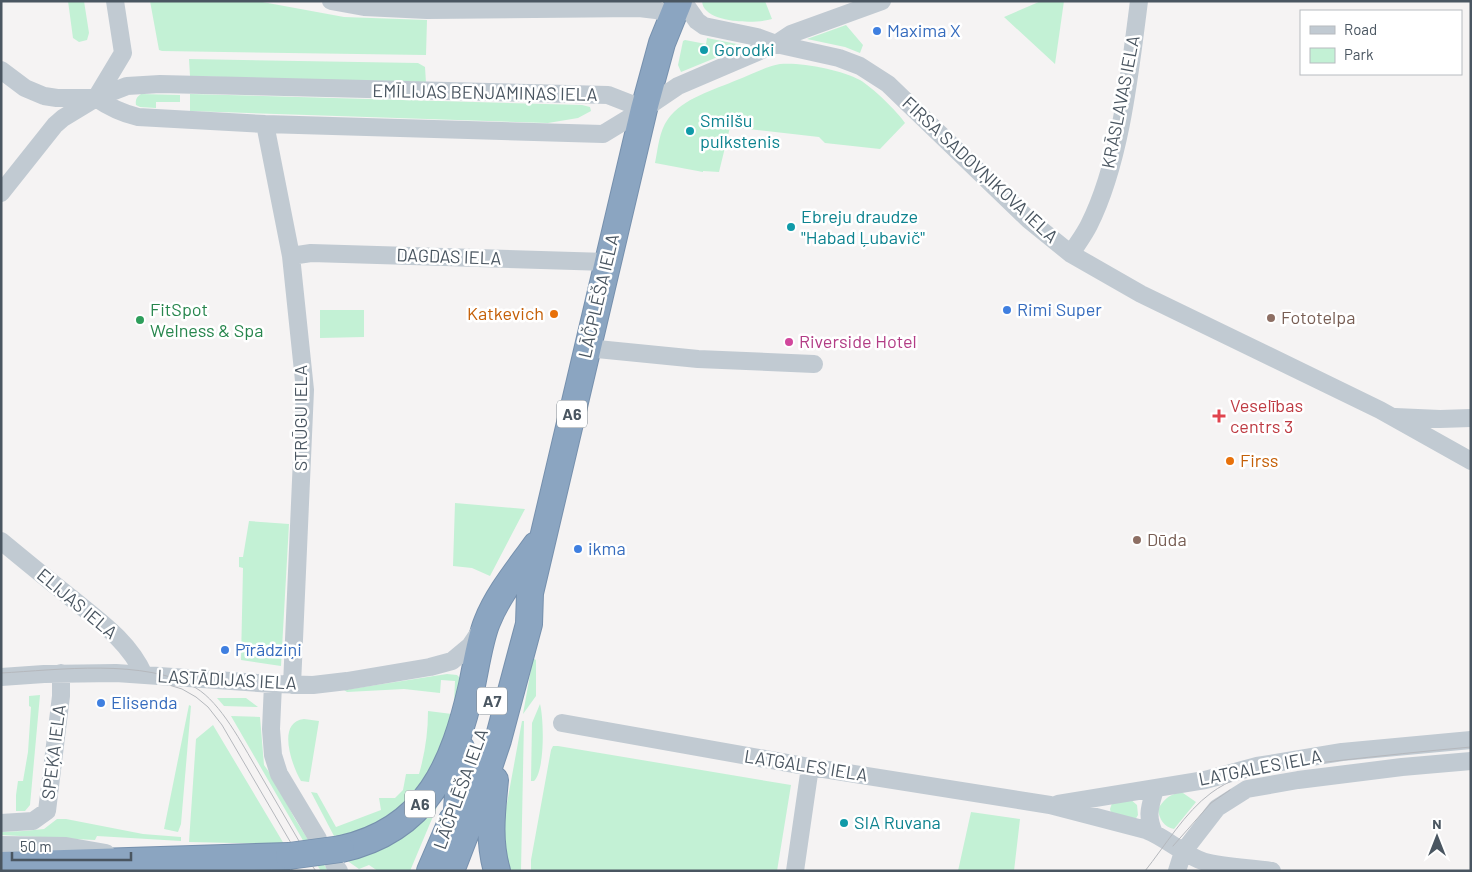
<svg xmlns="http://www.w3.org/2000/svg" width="1472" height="872" font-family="Barlow,sans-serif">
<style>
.green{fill:#c3f1d5}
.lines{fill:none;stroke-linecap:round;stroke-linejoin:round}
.highway-casing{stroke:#7690ad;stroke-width:28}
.minor{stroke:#c1cad2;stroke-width:18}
.highway{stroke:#8ba5c1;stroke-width:26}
.tram{stroke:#b5b8bd;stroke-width:1}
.highway-bridge-casing{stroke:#7690ad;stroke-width:28;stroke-linecap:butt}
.highway-bridge{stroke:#8ba5c1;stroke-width:26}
.shop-dot{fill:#3f7fe0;stroke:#fff;stroke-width:2}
.culture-dot{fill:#0f9aa8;stroke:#fff;stroke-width:2}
.food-dot{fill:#e8710a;stroke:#fff;stroke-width:2}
.education-dot{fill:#8d6e63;stroke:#fff;stroke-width:2}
.leisure-dot{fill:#2e9e5b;stroke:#fff;stroke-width:2}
.hotel-dot{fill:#d1479c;stroke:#fff;stroke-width:2}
.health-dot{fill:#e0444e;stroke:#fff;stroke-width:2}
.labels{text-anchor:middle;stroke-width:5;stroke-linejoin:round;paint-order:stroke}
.shield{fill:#fff;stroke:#808990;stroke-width:1}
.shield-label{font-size:16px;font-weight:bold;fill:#4a5661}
.shop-label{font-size:18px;fill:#366cbe;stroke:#fff;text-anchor:start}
.culture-label{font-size:18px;fill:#0d838f;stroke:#fff;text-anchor:start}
.street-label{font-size:18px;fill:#4a5661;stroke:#fff}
.leisure-label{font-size:18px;fill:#27864d;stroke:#fff;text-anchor:start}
.food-label{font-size:18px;fill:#c56008;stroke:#fff;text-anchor:end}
.education-label{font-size:18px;fill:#785e54;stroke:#fff;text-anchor:start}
.hotel-label{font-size:18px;fill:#b23c85;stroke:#fff;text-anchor:start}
.health-label{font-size:18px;fill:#be3a42;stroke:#fff;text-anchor:start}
</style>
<rect width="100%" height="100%" fill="#f5f3f3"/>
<path class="green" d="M68,1H84L89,33L87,40L79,42L73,38Z
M150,1H257L344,17L427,20L426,55L162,51L159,50Z
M702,1H765L772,19C757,24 703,24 702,1Z
M1041,1H1064L1055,64L1004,17Z
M846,25L863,45L860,53L845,47L807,39Z
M707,38L742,45V47L681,72L678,65L683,41L685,40L706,44Z
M189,59L418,63L425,67L426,83L190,76Z
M780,64C801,62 842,70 860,80C872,87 898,112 905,123L880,149L825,143L819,137L730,127L719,172L703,171V172L655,163C658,149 659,131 668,119C683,98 714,90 737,80C752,74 765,67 780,64Z
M141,94L180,95V102H156V108L140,107L136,105C135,99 137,97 141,94Z
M190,94L582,105L590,107L591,111L578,118L548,123L190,111Z
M320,310H364V337L320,338Z
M455,503L525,509L490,576L472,568L453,566Z
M249,521L289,524L281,666L241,660L243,568L239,567V557H243Z
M533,658L536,660V696L523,714Z
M447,674L457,675L461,679L459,704L454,703L455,681L441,680L440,693L404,689L347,692L344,690Z
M40,695L30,805L25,811H16V795L18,781H23L28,752L31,707L29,706V696Z
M217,698H246L258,707L224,706Z
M540,704C544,719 545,771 534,781H531L532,723Z
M189,705L191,706L181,824L178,832L164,829Z
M428,711L452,714C447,729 444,748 436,762C413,805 382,829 334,836L311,792L317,793L336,827L381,810L379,798H395L403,790L406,774H419C425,753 428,733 428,711Z
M231,716L260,717L264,765L274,779L295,819L328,871H321L319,868Z
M304,719L319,721L309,782L301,781C292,766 276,722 304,719Z
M522,721H524L521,871H510L503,840L505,814Z
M213,725L284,844L189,842L196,739Z
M553,746H558L791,785L777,871H531V860L551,750Z
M450,776L410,871H378L369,865L359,869L349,862L346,858Z
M1178,793H1183L1196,802L1174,829C1164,827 1159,819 1158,809C1163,801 1168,795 1178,793Z
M1130,799L1137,805L1138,815L1135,820L1111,813L1110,809L1112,803Z
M971,812L1020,819L1014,871H958Z
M57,819H66L143,834L181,837V841L97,836L95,840L1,835V832L24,831L44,829Z"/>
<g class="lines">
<g class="highway-casing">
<path id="highway" d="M495,780C492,811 488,840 497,871
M457,810L461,748
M341,849C428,830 454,764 472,685C476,666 480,639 487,622C498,594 519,569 536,545
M1,865L289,856
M430,871L452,820
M451,871L475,809L498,740L529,624L530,593L644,109L662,43L679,1"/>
</g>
<path class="minor" d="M331,1L364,7L427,10L639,8L656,10L672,15
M683,1L697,21L704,26L757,37L776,44L839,58L860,66L888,84L1029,220L1071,254L1141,294L1380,410L1471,461
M1,70L25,88L44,96L57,98H96L127,86L160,84L608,95L644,109
M96,98C109,107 121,113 138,117L265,124L603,134L644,109L678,86L776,44L791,34L882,1
M265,124L291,256L305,390L292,685
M1,193L55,125L63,118L96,98L123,53L115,1
M1071,254C1077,244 1084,235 1089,225C1121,161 1130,71 1139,1
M291,256L311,253L607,262
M587,348L698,359L814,364
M1395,417L1440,419L1471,418
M1,541C24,560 47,579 70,597C98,620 129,641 144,675
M1,677L44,674L116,673L273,684L313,685L347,681L430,667L452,661L470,646L480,631
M273,684L271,729L273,755L279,774L318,839
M562,723L810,767L1050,805L1146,830C1167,838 1183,855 1205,862C1223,867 1252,868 1272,871
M1058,804L1205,780L1257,766L1342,752L1471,740
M1,823L33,821L47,811L61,696V673
M1154,833C1146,815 1150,807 1155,789
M1,845L66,846L106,853
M334,864L339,871
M795,871L810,767
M1177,871L1183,852L1217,808L1247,789L1298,780L1402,767L1471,761"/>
<use href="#highway" class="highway"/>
<path class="tram" d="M1,673C58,670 145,658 196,688C221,703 242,744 257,769C271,793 285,817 299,841
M156,681L182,689L196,697L208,707L222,725L291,843
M1173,846L1211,803L1230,790
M313,867L316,871
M1145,871C1165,846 1185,812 1211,793C1246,767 1294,766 1335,761C1380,756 1425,751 1471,747"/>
<g class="highway-bridge-casing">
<path id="highway-bridge" d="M289,856L341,849"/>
</g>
<use href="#highway-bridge" class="highway-bridge"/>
</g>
<g class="shop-dot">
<circle cx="877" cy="31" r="5"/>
<circle cx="1007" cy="310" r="5"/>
<circle cx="578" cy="549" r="5"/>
<circle cx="225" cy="650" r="5"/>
<circle cx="101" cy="703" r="5"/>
</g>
<g class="culture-dot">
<circle cx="704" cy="50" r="5"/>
<circle cx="690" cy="131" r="5"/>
<circle cx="791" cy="227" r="5"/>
<circle cx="844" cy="823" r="5"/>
</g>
<g class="food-dot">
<circle cx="554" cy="314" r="5"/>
<circle cx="1230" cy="461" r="5"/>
</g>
<g class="education-dot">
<circle cx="1271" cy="318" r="5"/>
<circle cx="1137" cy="540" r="5"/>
</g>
<circle class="leisure-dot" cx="140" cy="320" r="5"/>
<circle class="hotel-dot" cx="789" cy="342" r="5"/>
<path class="health-dot" d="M1216.5 408.5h5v5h5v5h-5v5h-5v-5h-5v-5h5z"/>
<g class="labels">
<g class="shield">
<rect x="557" y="400.5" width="30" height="27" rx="4"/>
<rect x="477" y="687.5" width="30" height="27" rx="4"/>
<rect x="405" y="790.5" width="30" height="27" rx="4"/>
</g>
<g class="shield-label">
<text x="572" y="420">A6</text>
<text x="492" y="707">A7</text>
<text x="420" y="810">A6</text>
</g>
<g class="shop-label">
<text x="887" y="37">Maxima X</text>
<text x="1017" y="316">Rimi Super</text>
<text x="588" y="555">ikma</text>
<text x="235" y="656">Pīrādziņi</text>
<text x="111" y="709">Elisenda</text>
</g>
<g class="culture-label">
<text x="714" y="56">Gorodki</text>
<text x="700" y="127">Smilšu<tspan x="700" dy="21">pulkstenis</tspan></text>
<text x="801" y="223">Ebreju draudze<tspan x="801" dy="21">"Habad Ļubavič"</tspan></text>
<text x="854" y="829">SIA Ruvana</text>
</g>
<g class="street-label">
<text transform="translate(485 93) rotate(1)" y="6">EMĪLIJAS BENJAMIŅAS IELA</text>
<text transform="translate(1121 102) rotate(-79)" y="6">KRĀSLAVAS IELA</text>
<text transform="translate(980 170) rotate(43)" y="6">FIRSA SADOVŅIKOVA IELA</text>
<text transform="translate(449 257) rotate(2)" y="6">DAGDAS IELA</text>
<text transform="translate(599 296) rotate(-77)" y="6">LĀČPLĒŠA IELA</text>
<text transform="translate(301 418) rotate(-90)" y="6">STRŪGU IELA</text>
<text transform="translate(77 604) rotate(40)" y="6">ELIJAS IELA</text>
<text transform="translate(227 680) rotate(3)" y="6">LASTĀDIJAS IELA</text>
<text transform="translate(54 752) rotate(-83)" y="6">SPEĶA IELA</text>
<text transform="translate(806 766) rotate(9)" y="6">LATGALES IELA</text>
<text transform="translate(1260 768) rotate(-11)" y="6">LATGALES IELA</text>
<text transform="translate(461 789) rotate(-70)" y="6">LĀČPLĒŠA IELA</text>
</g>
<g class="leisure-label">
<text x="150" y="316">FitSpot<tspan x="150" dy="21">Welness &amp; Spa</tspan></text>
</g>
<g class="food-label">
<text x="544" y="320">Katkevich</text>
<text x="1240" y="467" text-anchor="start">Firss</text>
</g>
<g class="education-label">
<text x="1281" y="324">Fototelpa</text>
<text x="1147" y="546">Dūda</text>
</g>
<g class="hotel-label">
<text x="799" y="348">Riverside Hotel</text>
</g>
<g class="health-label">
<text x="1230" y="412">Veselības<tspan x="1230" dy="21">centrs 3</tspan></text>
</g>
</g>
<rect width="1472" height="872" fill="none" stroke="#4a5661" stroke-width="5"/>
<rect x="1300" y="10" width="162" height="65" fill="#ffffff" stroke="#b7bbc0"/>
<rect x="1310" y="26" width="25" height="8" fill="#c1cad2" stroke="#b7bbc0"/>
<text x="1344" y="35" font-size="15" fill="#4a5661">Road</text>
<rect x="1310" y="48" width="25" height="15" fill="#c3f1d5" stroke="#b7bbc0"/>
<text x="1344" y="60" font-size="15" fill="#4a5661">Park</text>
<g transform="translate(1437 837)" stroke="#ffffff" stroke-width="4" paint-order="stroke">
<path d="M0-4L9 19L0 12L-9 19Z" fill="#4a5661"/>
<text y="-8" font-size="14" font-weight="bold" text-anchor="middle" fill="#4a5661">N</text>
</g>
<path d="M12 852v8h119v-8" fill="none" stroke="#4a5661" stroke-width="2.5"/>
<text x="20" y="852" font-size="15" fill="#4a5661" stroke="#ffffff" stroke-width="4" paint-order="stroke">50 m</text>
</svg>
